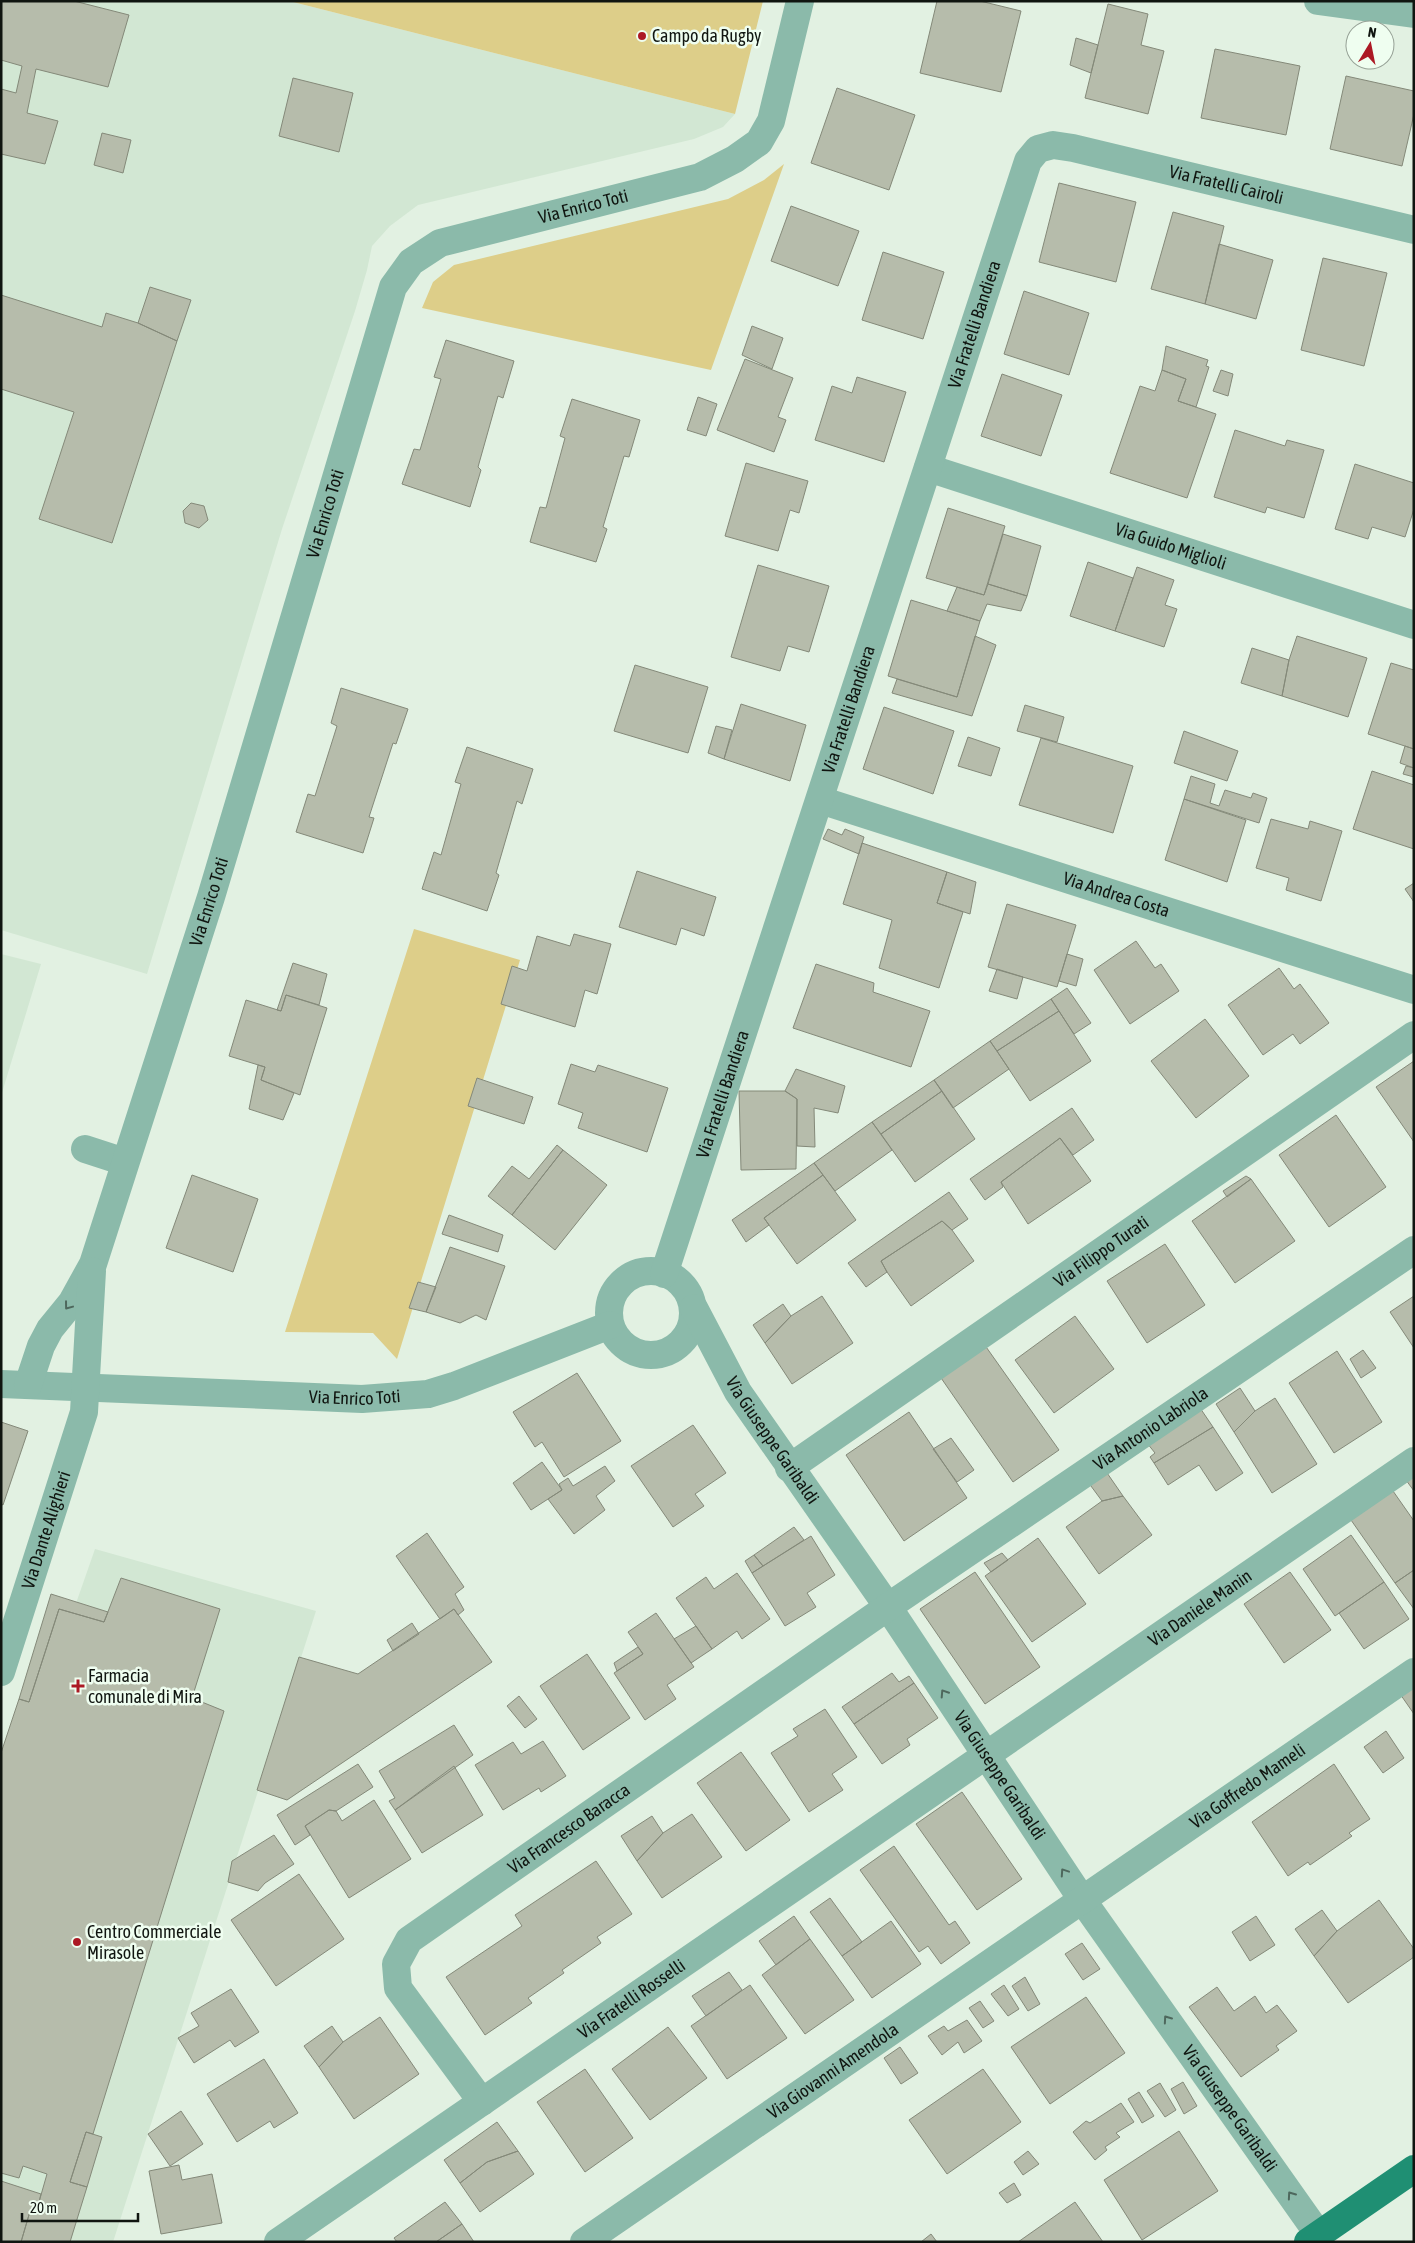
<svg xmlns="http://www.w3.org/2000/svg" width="1415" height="2243" font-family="'Asap Condensed',sans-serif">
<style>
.built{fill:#d2e7d3}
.green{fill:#ddce89}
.building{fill:#b6bcab;stroke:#848979}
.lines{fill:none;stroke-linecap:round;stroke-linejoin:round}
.minor{stroke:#8bbaaa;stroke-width:28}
.major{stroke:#1f8f73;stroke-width:28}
.oneway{stroke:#4e685d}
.poi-dot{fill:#ac1924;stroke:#effef0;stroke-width:2}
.labels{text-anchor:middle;stroke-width:5;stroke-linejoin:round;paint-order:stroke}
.poi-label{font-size:18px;fill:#101510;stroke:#effef0;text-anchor:start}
.street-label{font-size:18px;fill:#101510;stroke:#effef0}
</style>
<rect width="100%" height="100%" fill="#e2f1e2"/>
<path class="built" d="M1,1H289L735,114L723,127L694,139L418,205L390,226L372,246L367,270L355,311L282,529L147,974L1,930Z
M1,954L41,964L1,1096Z
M95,1549L316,1611L113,2242H1V1818Z"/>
<path class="green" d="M289,1H763L735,114Z
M784,164L711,370L422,308L433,282L454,265L728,199L764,180Z
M414,929L520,960L397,1359L373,1333L285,1332Z"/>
<path class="building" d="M1,1H74L129,15L108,87L36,69L27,113L58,121L45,164L1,154V89L16,93L22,66L1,60Z
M937,1H980L1021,11L1001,92L920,73Z
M1108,4L1148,14L1141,45L1164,51L1148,114L1085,98Z
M1076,38L1098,45L1091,73L1070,65Z
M1215,49L1300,66L1286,135L1201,118Z
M1346,76L1414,91V114L1402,166L1330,149Z
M293,78L353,93L339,152L279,136Z
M837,88L915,115L889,190L811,163Z
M102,133L131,140L123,173L94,165Z
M1059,183L1136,202L1116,282L1039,262Z
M791,206L859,231L838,286L771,261Z
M1173,212L1224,226L1205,304L1151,289Z
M1219,244L1273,260L1256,319L1205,304Z
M883,252L944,272L923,339L862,320Z
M1323,258L1387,273L1364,366L1301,350Z
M150,287L191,300L177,341L138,323Z
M1024,291L1089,313L1069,375L1004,354Z
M1,295L102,327L106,313L138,323L177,341L112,543L39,519L74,412L1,389Z
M752,326L783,338L772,369L742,355Z
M446,340L514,361L503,398L498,396L478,467L481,470L470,507L402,484L414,449L420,450L441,379L434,377Z
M1166,346L1208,360L1206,366L1209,367L1196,407L1178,401L1186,379L1162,370Z
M745,359L793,378L778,417L786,420L774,452L717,430Z
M1162,370L1186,379L1178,401L1216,414L1187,498L1110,473L1140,386L1155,391Z
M1221,370L1233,374L1228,396L1213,391Z
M1002,374L1062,395L1041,456L981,436Z
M857,377L906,392L884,462L815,440L832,386L852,393Z
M698,397L717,404L706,436L687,430Z
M572,399L640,420L629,457L624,456L603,527L607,529L596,562L530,542L540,507L546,508L565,438L560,436Z
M1235,430L1285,446L1287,440L1324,450L1304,518L1267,507L1265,513L1214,497Z
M746,463L808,481L799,513L790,510L778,551L725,536Z
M1355,464L1414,483V509L1405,537L1372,527L1368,539L1335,529Z
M191,503L204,506L208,520L199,528L185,523L183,511Z
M948,508L1005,526L984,595L926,578Z
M1003,534L1041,546L1027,596L988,584Z
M1088,562L1133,578L1115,631L1070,616Z
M758,565L829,586L809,652L788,646L780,671L731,657Z
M1137,567L1174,580L1165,605L1177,609L1164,647L1115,631Z
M988,584L1027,596L1021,611L987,604L980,621L947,611L957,587L984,595Z
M911,600L980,621L957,697L888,676Z
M975,636L996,645L972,716L892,693L897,679L957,697Z
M1297,636L1367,658L1348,717L1282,696L1289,660Z
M1252,648L1289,660L1282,696L1241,683Z
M1391,663L1414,670V749L1368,734Z
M635,665L708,687L688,753L614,731Z
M341,688L408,709L396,744L393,743L369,817L374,818L363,853L296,832L308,794L315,796L337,726L331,723Z
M741,704L806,725L790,781L724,759Z
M1025,705L1064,717L1057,742L1017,731Z
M884,707L954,731L933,794L863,769Z
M716,726L732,730L724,759L708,753Z
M1184,731L1238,751L1227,781L1174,763Z
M968,737L1000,748L991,776L958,766Z
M1041,738L1133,766L1113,833L1019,805Z
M1405,746L1414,749V768L1400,763Z
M467,747L533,769L522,804L517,801L496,873L499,875L487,911L422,889L434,852L441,855L461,784L455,782Z
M1406,766L1414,768V777L1403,774Z
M1372,771L1414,785V849L1353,829Z
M1191,776L1215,784L1210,803L1219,806L1225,790L1251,798L1253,793L1267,798L1259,823L1184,799Z
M1184,799L1246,820L1227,882L1165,860Z
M1271,819L1308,829L1310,821L1342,831L1321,901L1286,890L1289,878L1256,868Z
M828,829L842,835L845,829L864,837L859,854L823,839Z
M862,843L947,872L937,903L963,912L939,988L879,968L892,920L843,904Z
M637,871L716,897L704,936L681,928L676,945L619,927Z
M947,872L976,882L970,914L937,903Z
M1414,883V902L1405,889Z
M1007,904L1076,925L1057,987L988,967Z
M574,934L611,944L597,994L585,990L575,1027L501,1004L512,966L527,971L537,936L570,946Z
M1136,941L1155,968L1161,964L1179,991L1130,1024L1094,970Z
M1067,954L1083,959L1076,986L1059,981Z
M293,963L327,974L319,1005L286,995L281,1011L277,1010Z
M816,964L874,983L873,992L930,1011L911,1067L793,1028Z
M1279,968L1294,989L1300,984L1329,1023L1300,1044L1293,1034L1263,1055L1228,1005Z
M997,969L1023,977L1017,999L989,991Z
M1067,988L1091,1023L1074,1034L1051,999Z
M286,995L327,1008L300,1095L261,1080L265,1067L229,1056L246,1000L281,1011Z
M1051,999L1059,1011L997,1051L990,1041Z
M1059,1011L1091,1061L1030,1101L997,1051Z
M1205,1019L1249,1076L1196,1118L1151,1061Z
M990,1041L1009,1069L953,1108L934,1080Z
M1414,1061V1142L1376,1087Z
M571,1064L595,1072L598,1065L668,1088L647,1152L578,1128L583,1113L558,1104Z
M258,1065L265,1067L261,1080L294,1093L283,1120L249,1109Z
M796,1069L845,1086L838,1113L814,1108L815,1147L797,1146V1099L785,1091Z
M477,1078L533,1097L524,1124L468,1106Z
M934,1080L942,1091L881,1134L872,1122Z
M739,1091H785L797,1099L796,1169L741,1170Z
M942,1091L975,1139L915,1182L881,1134Z
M1072,1108L1094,1140L1073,1155L1060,1138L1001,1182L1003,1187L985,1200L970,1179Z
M1336,1115L1386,1187L1329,1227L1279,1155Z
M872,1122L892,1150L835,1191L814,1163Z
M1060,1138L1091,1181L1028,1224L1001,1182Z
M557,1145L563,1150L512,1215L488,1196L512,1166L529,1179Z
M563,1150L607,1185L555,1250L512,1215Z
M814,1163L823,1175L764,1218L769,1225L746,1242L732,1220Z
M192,1175L258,1199L233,1272L166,1248Z
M823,1175L856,1220L797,1264L764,1218Z
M1246,1176L1251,1179L1227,1197L1223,1191Z
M1251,1179L1295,1241L1235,1283L1192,1221Z
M949,1192L968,1219L952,1230L942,1221L881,1261L887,1272L866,1287L848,1263Z
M449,1215L503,1235L498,1252L442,1234Z
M942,1221L952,1230L974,1261L911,1306L887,1272L881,1261Z
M1165,1244L1205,1305L1147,1343L1107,1281Z
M450,1247L505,1266L486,1320L476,1315L460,1323L426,1312Z
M418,1282L436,1287L426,1312L409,1308Z
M822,1296L853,1343L792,1384L765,1343L791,1316Z
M1414,1296V1348L1390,1312Z
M783,1304L791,1316L765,1343L753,1325Z
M1075,1316L1114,1369L1054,1413L1015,1360Z
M984,1344L1059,1450L1013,1482L939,1375Z
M1363,1350L1376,1368L1361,1378L1350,1359Z
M1337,1351L1382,1422L1334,1453L1289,1383Z
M577,1373L621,1441L564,1477L542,1442L535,1447L513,1412Z
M1240,1388L1255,1411L1234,1432L1216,1404Z
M1275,1398L1317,1464L1272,1493L1234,1432L1255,1411Z
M1196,1402L1213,1427L1154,1463L1150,1457L1155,1453L1143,1438Z
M909,1412L967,1498L904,1541L846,1455Z
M1,1422L28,1431L3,1505L1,1504Z
M693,1425L726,1473L695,1494L704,1506L673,1527L631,1466Z
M1213,1427L1243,1473L1216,1491L1199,1465L1168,1485L1154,1463Z
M951,1438L974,1470L957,1482L933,1449Z
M542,1462L562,1490L531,1510L513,1483Z
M605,1466L615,1481L596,1496L605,1510L574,1534L548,1499L562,1490L559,1484L568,1478L573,1486Z
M1414,1468V1491L1403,1476Z
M1105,1470L1123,1496L1102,1501L1088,1482Z
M1393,1491L1414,1521V1570L1395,1583L1351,1520Z
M1123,1496L1152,1535L1099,1574L1066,1527L1102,1501Z
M794,1527L804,1540L763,1566L754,1555Z
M427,1533L464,1587L455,1594L464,1610L458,1615L454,1609L440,1619L396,1556Z
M1351,1535L1384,1582L1335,1616L1303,1569Z
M811,1536L835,1575L807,1593L816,1607L785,1626L752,1573Z
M1038,1538L1086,1604L1032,1642L985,1576Z
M1002,1553L1008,1560L991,1572L984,1563Z
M754,1555L763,1566L752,1573L745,1561Z
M1414,1570V1609L1395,1583Z
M975,1572L1040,1667L985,1704L920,1609Z
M1290,1572L1331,1630L1284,1663L1244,1604Z
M737,1573L770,1619L742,1639L737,1631L712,1649L676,1598L706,1577L714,1589Z
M121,1578L220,1609L192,1698L224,1711L93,2134L86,2132L70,2182L87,2187L70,2242H21L31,2208L37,2209L47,2174L23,2166L19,2178L1,2173V1753L19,1699L29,1702L59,1609L104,1622Z
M1384,1582L1409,1619L1364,1649L1339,1613Z
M51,1594L108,1612L104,1622L59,1609L29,1702L19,1699Z
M454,1609L492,1662L287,1800L257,1790L299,1657L358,1674Z
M656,1613L694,1667L667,1685L676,1699L645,1720L614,1673L643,1654L628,1632Z
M412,1623L419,1634L393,1651L387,1640Z
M696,1626L712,1649L691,1663L674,1639Z
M638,1647L643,1654L617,1671L614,1663Z
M587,1654L630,1718L583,1750L540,1686Z
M892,1673L899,1682L909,1676L914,1683L854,1724L842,1707Z
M1414,1680V1714L1398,1691Z
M914,1683L938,1718L907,1739L910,1745L882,1764L854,1724Z
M519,1696L537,1719L525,1728L507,1706Z
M825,1709L857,1757L832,1774L843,1790L809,1812L771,1753L798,1736L793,1729Z
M454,1725L473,1755L395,1810L389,1801L395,1798L379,1771Z
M1386,1731L1404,1758L1383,1773L1364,1747Z
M543,1741L566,1776L541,1792L539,1788L503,1810L475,1765L513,1742L521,1754Z
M741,1752L790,1820L746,1851L697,1783Z
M358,1764L373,1787L336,1811L329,1810L305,1826L310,1835L295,1845L277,1815Z
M1334,1764L1370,1819L1349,1833L1352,1836L1310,1865L1308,1862L1288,1876L1252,1822Z
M454,1766L483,1815L422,1853L395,1810Z
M962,1792L1022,1879L977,1910L916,1824Z
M374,1800L411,1859L349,1898L305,1826L329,1810L336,1811L342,1821Z
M692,1814L722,1857L662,1898L637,1861L663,1833Z
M652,1816L663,1833L637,1861L621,1836Z
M274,1835L294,1864L265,1883L258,1891L228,1882L232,1861Z
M894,1846L949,1925L955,1921L970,1943L941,1964L928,1946L919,1952L860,1870Z
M596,1861L632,1914L597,1937L601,1943L562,1970L564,1973L528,1998L532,2003L485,2035L446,1977L522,1926L515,1915Z
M299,1874L344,1939L276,1986L231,1920Z
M830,1898L862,1942L842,1956L810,1912Z
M1379,1900L1414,1949V1957L1348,2003L1314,1956L1337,1931Z
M1322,1910L1337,1931L1314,1956L1295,1929Z
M794,1916L810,1939L776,1965L759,1941Z
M1256,1916L1275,1945L1250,1961L1232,1932Z
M891,1921L921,1964L872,1998L842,1956Z
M810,1939L854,2000L805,2034L762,1975Z
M1082,1943L1100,1969L1083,1980L1065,1954Z
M729,1972L742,1990L706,2016L692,1996Z
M1025,1977L1040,2004L1028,2011L1012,1986Z
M750,1985L787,2038L727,2079L691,2026Z
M1004,1985L1019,2009L1008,2016L991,1994Z
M1217,1987L1234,2011L1255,1996L1266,2013L1277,2005L1297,2031L1276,2046L1279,2050L1241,2077L1189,2007Z
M231,1989L259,2032L235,2047L230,2040L194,2063L178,2038L199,2026L191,2013Z
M1086,1997L1125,2053L1050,2104L1011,2047Z
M980,2001L994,2021L983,2028L969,2008Z
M380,2017L419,2074L354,2119L319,2067L343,2042Z
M967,2020L982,2041L964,2053L958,2042L942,2055L928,2036L944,2026L948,2031Z
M332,2026L343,2042L319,2067L304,2046Z
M668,2027L707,2078L650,2120L612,2069Z
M900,2047L918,2073L901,2084L884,2058Z
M264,2059L298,2113L274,2128L270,2121L237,2142L207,2094Z
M585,2069L633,2138L585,2172L537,2102Z
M983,2069L1021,2122L947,2174L909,2120Z
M1183,2082L1197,2106L1184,2114L1171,2089Z
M1160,2083L1176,2110L1165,2117L1147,2091Z
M1139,2092L1154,2116L1142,2123L1128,2099Z
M1121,2103L1134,2122L1116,2133L1120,2137L1105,2147L1107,2150L1095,2160L1073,2132L1086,2121L1090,2123Z
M181,2111L203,2144L170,2166L148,2134Z
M497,2122L518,2151L487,2162L460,2183L444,2160Z
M1179,2131L1218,2191L1142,2240L1104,2180Z
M86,2132L102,2137L87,2187L70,2182Z
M518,2151L534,2174L480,2212L460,2183L487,2162Z
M1028,2151L1039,2164L1023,2175L1014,2162Z
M179,2165L182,2180L212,2174L222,2223L161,2234L149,2171Z
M1,2181L41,2194L37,2209L31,2208L21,2242H1Z
M1014,2183L1021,2195L1007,2203L999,2193Z
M445,2202L462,2224L436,2242H397L394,2238Z
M1075,2202L1103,2242H1018Z
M462,2224L474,2242H436Z
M931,2234L937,2242H921Z"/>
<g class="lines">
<g class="minor">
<path d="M1318,1L1414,14"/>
<path id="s1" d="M928,468L1414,625"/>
<path id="s2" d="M820,800L1414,990"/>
<path d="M85,1149L125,1162"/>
<circle cx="651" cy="1313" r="42"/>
<path id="s3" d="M664,1274L1028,161L1038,149L1053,145L1073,148L1414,230"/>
<path id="s4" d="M694,1308L738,1392L888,1607L1083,1901L1319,2235"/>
<path id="s5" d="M1,1384L362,1399L428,1394L454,1386L610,1325"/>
<path id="s6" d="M28,1385L41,1346L50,1329L72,1302L93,1264L211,897L393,287L411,262L440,243L700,177L735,159L759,142L771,121L800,1"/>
<path id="s7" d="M789,1468L1414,1035"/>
<path id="s8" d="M1,1672L84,1412L92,1271"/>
<path id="s9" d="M482,2102L398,1988L396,1964L409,1940L898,1600L1414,1250"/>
<path id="s10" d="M278,2242L1414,1461"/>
<path id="s11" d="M584,2242L1414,1672"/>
</g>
<path class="major" d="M1308,2242L1414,2169"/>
</g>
<defs><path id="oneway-chevron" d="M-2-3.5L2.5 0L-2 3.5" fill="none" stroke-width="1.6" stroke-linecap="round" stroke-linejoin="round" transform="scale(1.25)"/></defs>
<g class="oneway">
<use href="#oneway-chevron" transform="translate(68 1306) rotate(127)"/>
<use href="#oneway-chevron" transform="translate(944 1693) rotate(-123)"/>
<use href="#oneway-chevron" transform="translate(1064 1872) rotate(-124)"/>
<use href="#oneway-chevron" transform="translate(1167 2019) rotate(-125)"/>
<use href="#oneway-chevron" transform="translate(1291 2195) rotate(-125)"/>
</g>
<g class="poi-dot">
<circle cx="642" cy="36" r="5"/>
<path d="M75.5 1678.5h5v5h5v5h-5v5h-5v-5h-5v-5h5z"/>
<circle cx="77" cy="1942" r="5"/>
</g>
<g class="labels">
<g class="poi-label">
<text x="652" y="42">Campo da Rugby</text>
<text x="88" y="1682">Farmacia<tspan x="88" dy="21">comunale di Mira</tspan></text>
<text x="87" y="1938">Centro Commerciale<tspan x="87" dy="21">Mirasole</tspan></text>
</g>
<g class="street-label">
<text dy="6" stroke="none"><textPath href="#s3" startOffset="1380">Via Fratelli Cairoli</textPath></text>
<text dy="6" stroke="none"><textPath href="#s6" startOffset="1374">Via Enrico Toti</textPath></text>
<text dy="6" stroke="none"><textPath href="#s3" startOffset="999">Via Fratelli Bandiera</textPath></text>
<text dy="6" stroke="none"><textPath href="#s6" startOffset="924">Via Enrico Toti</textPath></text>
<text dy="6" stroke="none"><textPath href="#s1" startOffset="255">Via Guido Miglioli</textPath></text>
<text dy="6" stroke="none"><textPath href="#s3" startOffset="594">Via Fratelli Bandiera</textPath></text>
<text dy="6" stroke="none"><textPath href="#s2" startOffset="311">Via Andrea Costa</textPath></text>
<text dy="6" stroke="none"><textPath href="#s6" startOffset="519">Via Enrico Toti</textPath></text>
<text dy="6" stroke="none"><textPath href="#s3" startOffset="189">Via Fratelli Bandiera</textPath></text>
<text dy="6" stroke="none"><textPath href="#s7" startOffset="380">Via Filippo Turati</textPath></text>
<text dy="6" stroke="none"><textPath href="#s5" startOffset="354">Via Enrico Toti</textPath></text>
<text dy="6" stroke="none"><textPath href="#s9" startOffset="1094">Via Antonio Labriola</textPath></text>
<text dy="6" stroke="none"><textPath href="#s4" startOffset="154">Via Giuseppe Garibaldi</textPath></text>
<text dy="6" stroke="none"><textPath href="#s8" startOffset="149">Via Dante Alighieri</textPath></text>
<text dy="6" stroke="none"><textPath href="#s10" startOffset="1119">Via Daniele Manin</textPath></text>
<text dy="6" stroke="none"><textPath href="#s4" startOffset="559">Via Giuseppe Garibaldi</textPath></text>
<text dy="6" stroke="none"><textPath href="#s11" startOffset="805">Via Goffredo Mameli</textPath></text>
<text dy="6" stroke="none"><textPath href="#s9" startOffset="388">Via Francesco Baracca</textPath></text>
<text dy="6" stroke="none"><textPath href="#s10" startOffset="429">Via Fratelli Rosselli</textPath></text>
<text dy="6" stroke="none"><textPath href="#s11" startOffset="302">Via Giovanni Amendola</textPath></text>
<text dy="6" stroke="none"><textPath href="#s4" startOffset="964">Via Giuseppe Garibaldi</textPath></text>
</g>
</g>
<rect width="1415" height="2243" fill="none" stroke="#101510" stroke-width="5"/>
<g transform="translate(1370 45) rotate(10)"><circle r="24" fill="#effef0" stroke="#96a196"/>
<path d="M0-4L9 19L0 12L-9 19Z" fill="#ac1924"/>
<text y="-8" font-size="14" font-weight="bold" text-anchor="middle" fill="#101510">N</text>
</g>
<path d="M22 2213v8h116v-8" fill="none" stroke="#101510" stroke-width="2.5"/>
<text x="30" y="2213" font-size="15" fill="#101510" stroke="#effef0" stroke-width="4" paint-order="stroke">20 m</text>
</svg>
